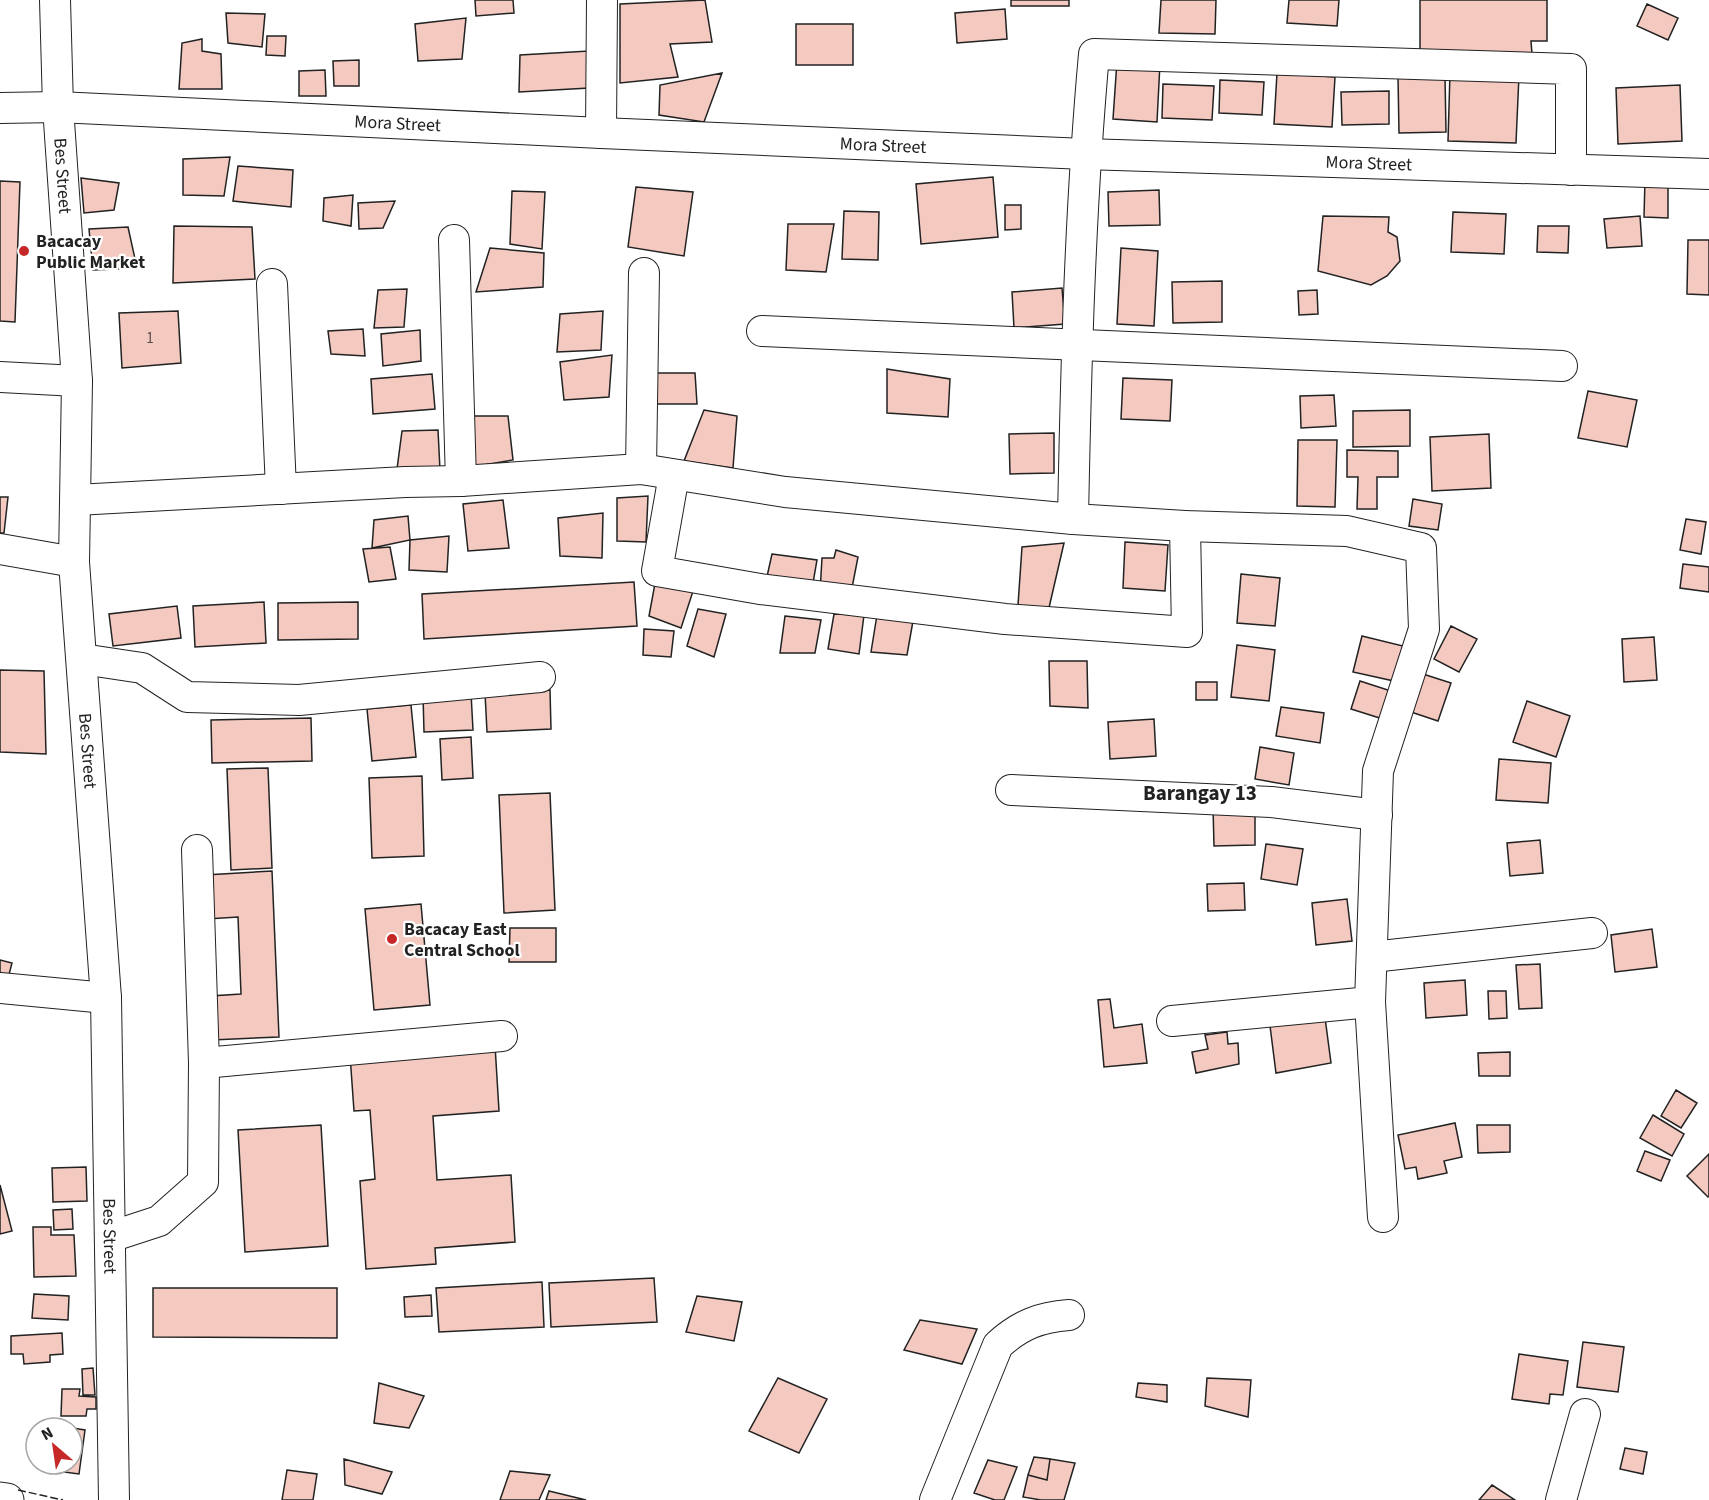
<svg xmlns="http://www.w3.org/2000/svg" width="1709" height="1500" font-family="'Source Sans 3',sans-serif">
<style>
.building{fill:#f3c9c0;stroke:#222;stroke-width:1.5}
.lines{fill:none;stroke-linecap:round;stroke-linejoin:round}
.minor-casing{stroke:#222;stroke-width:32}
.major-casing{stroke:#222;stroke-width:35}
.minor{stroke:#fff;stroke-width:30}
.major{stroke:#fff;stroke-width:33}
.fence{stroke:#222;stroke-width:1.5;stroke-dasharray:8 3;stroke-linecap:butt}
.poi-dot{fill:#c62828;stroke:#fff;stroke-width:2}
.labels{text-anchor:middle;stroke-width:4.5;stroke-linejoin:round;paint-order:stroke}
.number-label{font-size:15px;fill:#564c4a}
.street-label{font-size:18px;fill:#222;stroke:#fff}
.poi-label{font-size:18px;font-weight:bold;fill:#222;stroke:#fff;text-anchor:start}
.quarter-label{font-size:21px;font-weight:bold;fill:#222;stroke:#fff}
</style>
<rect width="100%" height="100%" fill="#fff"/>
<path class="building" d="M475,0H513L514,13L476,16Z
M705,0L712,42L670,44L678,77L620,83V4Z
M1011,0H1069V6H1011Z
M1161,0H1216L1215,34L1159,33Z
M1289,0H1339L1337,26L1287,23Z
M1420,0H1547V41H1531L1532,54H1420Z
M1647,4L1678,18L1668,40L1637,26Z
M1005,9L1007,39L957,43L955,13Z
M226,13L265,14L262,47L228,43Z
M466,18L462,59L418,61L415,24Z
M796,24H853V65H796Z
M267,36H286L285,56L266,55Z
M202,39V51L221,54L222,89H179L182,43Z
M589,51V88L519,92L520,55Z
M359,60V86H334L333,61Z
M1117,61L1160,63L1157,122L1113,119Z
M325,70L326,96H299V71Z
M722,73L704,122L659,115L660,85Z
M1277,73L1335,77L1332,127L1274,124Z
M1450,73L1519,75L1516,143L1448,141Z
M1445,76L1446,132L1399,133L1398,77Z
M1220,80L1264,82L1262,115L1219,113Z
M1163,84L1214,86L1212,120L1162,118Z
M1680,85L1682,141L1618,144L1616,88Z
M1389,91V124L1342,125L1341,92Z
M230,157L224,196L183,195V159Z
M238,166L293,170L291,207L233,201Z
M993,177L998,237L921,244L916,184Z
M81,178L119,183L114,210L84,213Z
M1645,179H1668V218L1644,217Z
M0,181L20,182L15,322L0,321Z
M636,187L693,192L684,256L628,247Z
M1159,190L1160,225L1109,226L1108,192Z
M512,191L545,192L542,249L510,244Z
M353,195L351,226L323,221L324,198Z
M395,201L383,228L359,229L358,203Z
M1005,205H1021V229L1005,230Z
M844,211L879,212L878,260L842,259Z
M1453,212L1506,214L1504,254L1451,252Z
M1323,216L1389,217L1388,232L1397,237L1400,261L1387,276L1371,285L1318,271Z
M1640,216L1642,246L1607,248L1604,219Z
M788,224H834L826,272L786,270Z
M174,226L252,227L255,279L173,283Z
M1538,226H1569L1568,253L1537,252Z
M128,227L137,268L93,270L89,229Z
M1688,240H1709V295L1687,294Z
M490,248L544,253L543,287L476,292Z
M1121,248L1158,251L1154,326L1117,324Z
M1222,281V322L1173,323L1172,282Z
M1062,288L1065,324L1014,328L1012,292Z
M407,289L404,327L374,328L378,290Z
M1317,290L1318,314L1299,315L1298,291Z
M178,311L181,363L122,368L119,313Z
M603,311L601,350L557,352L560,314Z
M363,329L365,356L331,354L328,331Z
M420,330L421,361L383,366L381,334Z
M612,355L609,397L564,400L560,362Z
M887,369L950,379L948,417L887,413Z
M656,373H695L697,404H653Z
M432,374L435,409L373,414L371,379Z
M1123,378L1172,380L1170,421L1121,419Z
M1588,391L1637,400L1627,447L1578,438Z
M1334,395L1336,426L1301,428L1300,396Z
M704,410L737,416L733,468L684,461Z
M1410,410V446L1353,447V411Z
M472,416H508L513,460L472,467Z
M438,430L440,470L397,469L402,431Z
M1054,433V473L1010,474L1009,434Z
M1489,434L1491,488L1432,491L1430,437Z
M1298,440H1337L1335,507L1297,506Z
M1347,450L1398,451V477H1377V509H1357L1358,477H1347Z
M648,496L646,542L617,541V498Z
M0,497H8L4,533H0Z
M1413,499L1442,504L1438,530L1409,526Z
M503,500L509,548L468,551L463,504Z
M603,513L602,558L560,556L558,518Z
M408,516L410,540L372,548L374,520Z
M1686,519L1706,522L1701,554L1680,550Z
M449,536L447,572L409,570L410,540Z
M1125,542L1168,545L1165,591L1123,588Z
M1064,543L1048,612L1018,605L1022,547Z
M390,547L396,579L369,582L363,549Z
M836,550L858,557L851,593L820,592L822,558H834Z
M772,554L817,560L812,589L766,581Z
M1683,564L1709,567V592L1680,588Z
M1241,574L1280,578L1275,626L1237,623Z
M656,578L696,582L681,628L649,616Z
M634,582L637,626L424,639L422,594Z
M264,602L266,643L195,647L193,606Z
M358,602V639L278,640V603Z
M177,606L181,638L113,646L109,614Z
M698,609L726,614L714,657L687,646Z
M834,614L864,615L859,654L828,649Z
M877,615L913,621L907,655L871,652Z
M785,616L821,620L815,653H780Z
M1451,626L1477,639L1459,672L1434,659Z
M644,629L674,631L671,657L643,655Z
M1362,636L1403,646L1394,681L1353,672Z
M1654,637L1657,680L1624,682L1622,639Z
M1237,645L1275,650L1269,701L1231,697Z
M1049,661H1087L1088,708L1050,706Z
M0,670L44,671L46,754L0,752Z
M1423,674L1451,683L1438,721L1411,712Z
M1360,681L1394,692L1386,720L1351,709Z
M1196,682H1217V700H1196Z
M550,690L551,729L487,732L485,693Z
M471,693L473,730L424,732L423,695Z
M1527,701L1570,716L1556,757L1513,742Z
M411,705L416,757L372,761L367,709Z
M1281,707L1324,713L1320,743L1276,736Z
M311,718L312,761L212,763L211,720Z
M1154,719L1156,756L1110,759L1108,722Z
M471,737L473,778L442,780L440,739Z
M1260,747L1294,753L1289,785L1255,779Z
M1499,759L1551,763L1548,803L1496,800Z
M268,768L272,868L231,870L227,769Z
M422,776L424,856L372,858L369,778Z
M550,793L555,910L504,913L499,795Z
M1255,806V845L1214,846L1213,807Z
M1540,840L1543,873L1510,876L1507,843Z
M1266,844L1303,849L1297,885L1261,879Z
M272,871L279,1037L212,1040L210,996L241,994L238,917L207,919L205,875Z
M1244,883L1245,910L1208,911L1207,884Z
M1347,899L1352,941L1316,945L1312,903Z
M421,904L430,1005L374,1010L365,909Z
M510,928H556V962H509Z
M1652,929L1657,967L1615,972L1611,935Z
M0,960L12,963L6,986L0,984Z
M1540,964L1542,1008L1519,1009L1516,965Z
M1465,980L1467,1015L1426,1018L1424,983Z
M1488,991H1506L1507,1018L1489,1019Z
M1110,999L1114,1028L1142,1024L1147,1063L1104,1067L1098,1000Z
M1324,1010L1331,1063L1276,1073L1269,1018Z
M1227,1032L1228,1044L1238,1043L1239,1064L1196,1073L1192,1052L1208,1049L1205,1035Z
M495,1045L499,1111L433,1116L437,1180L511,1175L515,1242L435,1248L436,1264L366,1269L360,1181L375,1179L370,1110L354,1111L350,1055Z
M1510,1052V1076H1479L1478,1053Z
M1676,1090L1697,1103L1681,1128L1661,1116Z
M1653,1115L1684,1134L1672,1156L1640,1138Z
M1455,1123L1462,1157L1444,1161L1447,1173L1418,1179L1416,1167L1405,1169L1398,1135Z
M321,1125L328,1246L245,1252L238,1130Z
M1477,1125H1510V1152L1478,1153Z
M1645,1151L1670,1160L1661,1181L1637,1171Z
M1709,1154V1196L1708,1197L1687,1176Z
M86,1167L87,1201L53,1202L52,1168Z
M0,1185L12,1231L0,1234Z
M72,1209L73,1229L54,1230L53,1210Z
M33,1227H51V1235H74L76,1276L34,1277Z
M654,1278L657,1322L551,1327L549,1283Z
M542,1282L544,1327L439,1332L436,1288Z
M153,1288H337V1338L153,1337Z
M34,1294L69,1296L68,1320L32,1318Z
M431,1295L432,1316L405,1317L404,1297Z
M697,1296L742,1302L734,1341L686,1332Z
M920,1320L977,1329L962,1364L904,1350Z
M62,1333L63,1354L50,1355V1362L24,1364L23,1354H11V1336Z
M1583,1342L1624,1347L1618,1392L1577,1387Z
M1519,1354L1568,1361L1563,1395L1550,1394L1549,1404L1512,1399Z
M93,1368L95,1395H83L82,1369Z
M778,1378L827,1399L799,1453L749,1431Z
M1207,1378L1251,1380L1248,1417L1205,1406Z
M379,1383L424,1396L409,1428L374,1423Z
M1138,1383L1167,1385V1402L1136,1397Z
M62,1389H80L79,1396L96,1397V1409H87L86,1416H61Z
M72,1428L85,1430L79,1474L49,1470L50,1464H72Z
M1625,1448L1647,1452L1643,1474L1620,1469Z
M1034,1457L1050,1459L1047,1480L1028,1475Z
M344,1459L392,1472L382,1494L345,1485Z
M1050,1459L1075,1463L1064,1500H1041L1023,1497L1028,1475L1047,1480Z
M988,1460L1017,1467L1004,1500H995L974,1493Z
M287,1470L317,1474L313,1500H282Z
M510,1471L550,1475L539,1500H500Z
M1492,1485L1515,1500H1479Z
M549,1491L586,1500H546Z"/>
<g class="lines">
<g class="minor-casing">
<g id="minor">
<path id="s1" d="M55,0L58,107L77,381L74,562L106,998L114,1500"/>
<path id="s2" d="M0,108L58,107L601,133L1085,154L1709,174"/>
<path d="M601,133L602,0"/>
<path d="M454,240L461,481"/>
<path d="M272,284L281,489"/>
<path d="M762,331L1562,366"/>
<path d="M0,377L77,381"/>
<path d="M641,469L644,273"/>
<path d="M674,475L657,571L760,589L1005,619L1187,632L1185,526"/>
<path d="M76,500L405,482L461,481L641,469L785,492L1073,519L1185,526L1347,531L1421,548L1424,629L1378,771L1370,1002L1383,1217"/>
<path d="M1073,519C1076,364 1080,209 1094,54L1571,69V170"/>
<path d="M0,549L74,562"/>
<path d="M82,659L142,668L187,697L299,700L540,677"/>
<path d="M1011,790L1271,802L1377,815"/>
<path d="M1372,957L1592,933"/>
<path d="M0,988L106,998"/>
<path d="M1172,1021L1370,1002"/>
<path d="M204,1063L502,1036"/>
<path d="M110,1237L159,1221L203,1182L204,1063L197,850"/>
<path d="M935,1500L998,1345C1020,1325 1040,1317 1069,1315"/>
<path d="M1561,1500L1585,1414"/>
</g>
</g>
<g class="major-casing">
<path id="major" d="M0,1499L7,1500"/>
</g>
<use href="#minor" class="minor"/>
<use href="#major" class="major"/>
<path class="fence" d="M18,1490L63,1500"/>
</g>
<g class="poi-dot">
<circle cx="24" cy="251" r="6"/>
<circle cx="392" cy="939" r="6"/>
</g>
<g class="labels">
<g class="number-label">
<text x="150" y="343">1</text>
</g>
<g class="street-label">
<text dy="6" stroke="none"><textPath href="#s2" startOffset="398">Mora Street</textPath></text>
<text dy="6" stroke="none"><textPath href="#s2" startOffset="884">Mora Street</textPath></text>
<text dy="6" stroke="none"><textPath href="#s2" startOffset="1370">Mora Street</textPath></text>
<text dy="6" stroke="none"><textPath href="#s1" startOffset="176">Bes Street</textPath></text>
<text dy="6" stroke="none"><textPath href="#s1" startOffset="752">Bes Street</textPath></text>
<text dy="6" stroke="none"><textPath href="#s1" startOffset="1238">Bes Street</textPath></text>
</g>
<g class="poi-label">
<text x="36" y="247">Bacacay<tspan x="36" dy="21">Public Market</tspan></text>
<text x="404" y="935">Bacacay East<tspan x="404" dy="21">Central School</tspan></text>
</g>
<g class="quarter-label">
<text x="1200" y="800">Barangay 13</text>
</g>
</g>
<g transform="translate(54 1446) rotate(331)"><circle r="28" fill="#ffffff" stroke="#a7a7a7" stroke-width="1.5"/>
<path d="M0-4.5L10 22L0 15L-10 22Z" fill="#c62828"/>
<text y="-9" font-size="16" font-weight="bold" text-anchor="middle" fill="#222222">N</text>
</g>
</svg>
